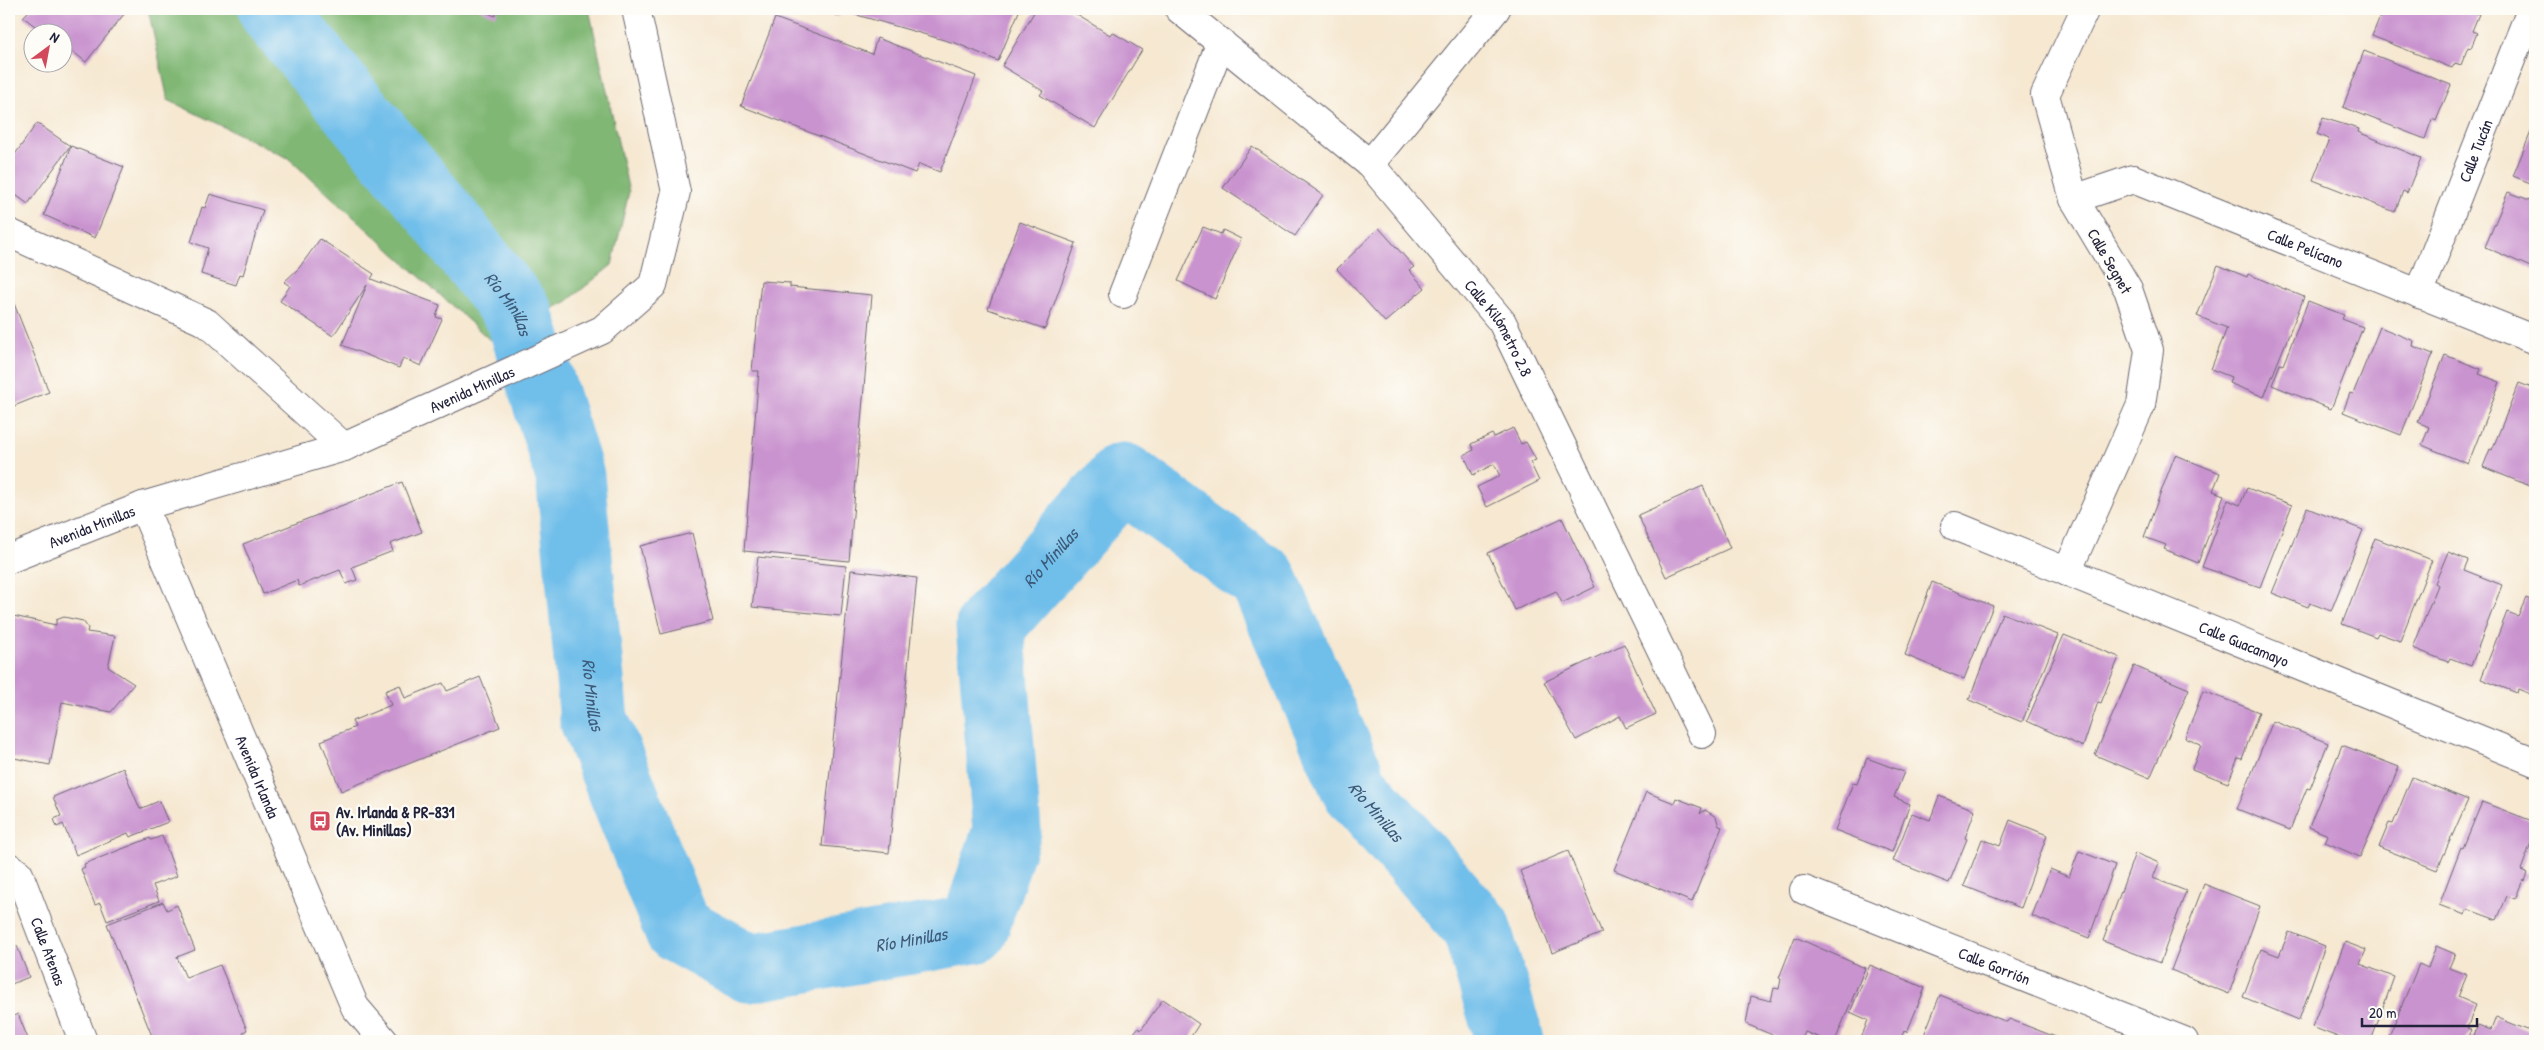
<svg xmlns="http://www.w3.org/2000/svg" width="2544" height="1050" font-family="'Patrick Hand',sans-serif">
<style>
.forest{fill:#80b774;stroke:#516c58}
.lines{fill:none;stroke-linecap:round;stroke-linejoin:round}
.river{stroke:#70beea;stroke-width:69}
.building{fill:#c993cf}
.street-casing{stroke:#6c6770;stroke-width:30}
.secondary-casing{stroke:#6c6770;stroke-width:30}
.street{stroke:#fff;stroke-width:28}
.secondary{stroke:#fff;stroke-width:28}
.labels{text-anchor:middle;stroke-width:4.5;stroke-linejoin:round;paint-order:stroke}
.street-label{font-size:16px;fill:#22223b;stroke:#fdfcf7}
.poi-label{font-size:16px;font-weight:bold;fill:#22223b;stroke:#fdfcf7;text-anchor:start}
.water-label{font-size:18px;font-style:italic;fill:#3d5978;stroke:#fdfcf7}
</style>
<rect width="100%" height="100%" fill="#fdfcf7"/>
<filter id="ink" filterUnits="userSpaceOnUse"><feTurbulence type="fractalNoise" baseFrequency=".02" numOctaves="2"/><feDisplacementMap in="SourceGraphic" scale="10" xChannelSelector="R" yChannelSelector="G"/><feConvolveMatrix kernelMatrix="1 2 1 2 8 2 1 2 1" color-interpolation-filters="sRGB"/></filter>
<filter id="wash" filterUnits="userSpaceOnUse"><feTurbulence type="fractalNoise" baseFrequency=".0096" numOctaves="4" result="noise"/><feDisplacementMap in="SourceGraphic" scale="20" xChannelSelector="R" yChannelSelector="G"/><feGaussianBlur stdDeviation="1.12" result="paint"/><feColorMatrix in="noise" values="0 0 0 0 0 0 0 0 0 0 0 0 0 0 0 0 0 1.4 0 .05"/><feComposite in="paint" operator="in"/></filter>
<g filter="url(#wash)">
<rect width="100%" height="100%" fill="#f6e8d1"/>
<path class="forest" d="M148,9H589L629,192L612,265L566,302L490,340L288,158L168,100Z"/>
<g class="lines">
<path class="river" id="s1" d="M273,9L274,12L435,207L519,314L570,476L594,720L678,929L749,968L974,929L1007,831L990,626L1123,477L1263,579L1355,788L1476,927L1510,1041"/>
</g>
<g id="blocks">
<path class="building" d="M31,9H128L86,62L62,43V32H43L23,17Z
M478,9H498L495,16Z
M829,9H1020L998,61L958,44L843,11L838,17Z
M1036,9H1067L1110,35L1112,32L1142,50L1095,128L1040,95L1043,91L1002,66Z
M2383,9H2467L2479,14L2472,31L2477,33L2471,48L2468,47L2461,65L2455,63L2452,68L2372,36Z
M775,18L872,54L877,38L976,76L940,172L919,164L915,173L741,106Z
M2364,51L2451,85L2436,121L2432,119L2425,139L2343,107Z
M2323,118L2359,129L2358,132L2421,158L2407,193L2403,191L2395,212L2313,180L2329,139L2317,134Z
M9,121L14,124L9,135Z
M2535,122V185L2513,176Z
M37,123L70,146L28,204L9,190V163Z
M71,146L124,167L95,238L44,215Z
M1252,146L1323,195L1295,236L1223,188Z
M2508,192L2535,202V269L2485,247Z
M210,194L263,210L243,275L240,274L236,285L201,274L208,248L191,242L202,207L205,208Z
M1020,222L1076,243L1045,329L988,309Z
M1203,227L1221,234L1223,230L1241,239L1215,299L1178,281Z
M1379,228L1414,267L1409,270L1425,288L1385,322L1337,269Z
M320,239L374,274L371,279L440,305L436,317L442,319L421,366L403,358L399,368L342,345L367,285L333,336L280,301L290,286L284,282L299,268Z
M2218,265L2247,277L2248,274L2304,297L2264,397L2229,383L2231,377L2211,369L2227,328L2197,316Z
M761,281L790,283V287L872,295L849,561L744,551L759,371H752Z
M9,291L49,392L9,408Z
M2308,301L2344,315L2342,319L2363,327L2331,409L2272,385L2280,364L2283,365Z
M2380,327L2414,341L2413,346L2433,354L2401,435L2343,412L2350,393L2353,394Z
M2445,355L2481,369L2479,374L2500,382L2468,464L2422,445L2429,427L2418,422Z
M2519,383L2535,389V488L2483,467L2490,449L2492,450Z
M1513,428L1521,444L1526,442L1536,460L1530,462L1539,481L1487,507L1477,487L1500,476L1494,464L1473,475L1464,455L1474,450L1471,444L1492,434L1494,437Z
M2175,455L2220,473L2213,491L2224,495L2198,563L2164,549L2166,545L2144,537Z
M402,482L422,532L390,544L393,551L352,567L357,580L346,584L340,570L299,586L297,580L263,594L243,544Z
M1703,486L1730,548L1666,577L1638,515Z
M2247,488L2292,505L2260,587L2202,567L2228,500L2240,505Z
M2307,508L2363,530L2331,611L2310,603L2308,607L2272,593Z
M1562,518L1595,587L1562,603L1556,591L1515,610L1488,553Z
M692,533L713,621L661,634L640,546Z
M2375,538L2432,560L2400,641L2378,633L2376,637L2342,624Z
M2448,552L2468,560L2464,570L2502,585L2471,666L2450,658L2448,662L2413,648L2438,585L2435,583Z
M758,557L846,566L841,616L752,607Z
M851,570L917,578L889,853L822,846Z
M1932,582L1993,606L1964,679L1905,655Z
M2526,598L2535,602V696L2518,689L2517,693L2481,679L2507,612L2518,616Z
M2002,613L2058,635L2022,722L1969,700Z
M13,616L56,625V620L64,617L83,621L88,628L87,632L115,636L108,667L134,684L111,712L62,702L50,765L9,757V641Z
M2064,635L2119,657L2101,703L2098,702L2083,747L2027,721Z
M1624,644L1656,714L1626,728L1620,716L1576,740L1544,682Z
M2134,666L2189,689L2150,778L2095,755Z
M480,677L500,727L341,791L321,741L355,727L352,721L391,705L385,691L400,685L405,698L443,683L447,691Z
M2203,691L2259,712L2242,759L2238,758L2228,783L2192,769L2201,745L2185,738Z
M2273,721L2328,743L2310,789L2307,788L2290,830L2237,809Z
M2342,745L2399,767L2360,857L2325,842L2328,835L2309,827Z
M1867,758L1904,772L1894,797L1910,804L1892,852L1835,830L1853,783L1857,784Z
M123,768L140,809L159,801L168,822L130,837L128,833L76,855L63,824L57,827L54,819L61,816L53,797Z
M2412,777L2468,800L2437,870L2379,847L2389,823L2393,824Z
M1646,792L1674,803L1676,798L1702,808L1700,814L1705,810L1716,817L1719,826L1722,827L1692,902L1614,870Z
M1939,796L1975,810L1965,838L1967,839L1949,883L1893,861L1912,813L1930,820Z
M2482,802L2535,822V832L2521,870L2528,873L2525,881L2523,880L2515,899L2507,896L2497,920L2467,909L2465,915L2439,905L2461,847L2463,848Z
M2010,820L2047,835L2021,908L1964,886L1982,839L2000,846Z
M162,836L177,876L153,885L159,901L107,921L100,903L95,905L81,869L85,867L84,864L150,838L151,840Z
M1568,851L1602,933L1552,953L1520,871Z
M2079,851L2115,865L2089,938L2032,916L2050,869L2069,877Z
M2135,853L2159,863L2153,878L2186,891L2160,963L2103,941Z
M2204,884L2260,906L2229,994L2171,970Z
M163,902L167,910L177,905L195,950L177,957L186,978L220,965L247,1030L243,1032L245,1039L249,1037L250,1041H154L107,924Z
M2289,932L2325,946L2299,1020L2243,997L2261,949L2279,956Z
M1795,937L1865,968L1835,1041H1828L1805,1032L1801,1041H1787L1746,1024L1751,996L1771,1001L1774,988L1779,989L1781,979L1779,978Z
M2345,942L2366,950L2360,964L2394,977L2371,1041H2348L2312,1027Z
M17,946L29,977L9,985V949Z
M2436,946L2455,954L2449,968L2467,975L2458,997L2476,1005L2467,1028L2471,1030L2466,1041H2387L2419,964L2428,968Z
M1870,965L1925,988L1907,1032L1904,1031L1900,1041H1860L1868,1020L1850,1012Z
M1940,995L2007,1022L2009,1019L2066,1041H1917L1919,1039L1922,1040Z
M1163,999L1199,1024L1188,1041H1127L1138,1028L1141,1030Z
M18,1014L29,1041H9V1018Z
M2496,1017L2532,1032L2529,1041H2468L2470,1037L2473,1038L2478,1025L2491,1030Z"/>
</g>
</g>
<g filter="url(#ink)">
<use href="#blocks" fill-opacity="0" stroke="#6c6770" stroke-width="1"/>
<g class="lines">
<g class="street-casing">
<g id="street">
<path id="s2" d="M1179,9L1370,164L1502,322L1702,734"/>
<path d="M1370,164L1496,9"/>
<path id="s3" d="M2074,199L2133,179L2535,340"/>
<path d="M9,233L207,323L344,447"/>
<path d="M1123,294L1221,42"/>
<path id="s4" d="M2419,294L2531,9"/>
<path id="s5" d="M143,506L355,1007L384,1041"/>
<path id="s6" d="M1955,526L2535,762"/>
<path d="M2067,572L2141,405L2149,350L2128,289L2074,199L2045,95L2085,9"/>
<path id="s7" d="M9,867L19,874L83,1041"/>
<path id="s8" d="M1804,890L2184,1041"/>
</g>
</g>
<g class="secondary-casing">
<g id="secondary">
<path id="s9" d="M9,559L143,506L344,447L602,330L653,285L676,192L636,9"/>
</g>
</g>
<use href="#street" class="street"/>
<use href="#secondary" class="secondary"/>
</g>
</g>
<defs>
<g id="bus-square" transform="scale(1.125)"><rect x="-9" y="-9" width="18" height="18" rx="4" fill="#d1495b" stroke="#fdfcf7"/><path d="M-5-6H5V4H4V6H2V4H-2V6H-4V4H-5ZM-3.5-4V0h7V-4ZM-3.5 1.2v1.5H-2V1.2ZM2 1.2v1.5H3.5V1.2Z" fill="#fff"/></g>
</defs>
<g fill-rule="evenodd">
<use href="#bus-square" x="320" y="821"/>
</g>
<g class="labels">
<g class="street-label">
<text dy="6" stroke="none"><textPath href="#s4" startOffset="154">Calle Tucán</textPath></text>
<text dy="6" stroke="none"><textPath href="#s3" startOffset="248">Calle Pelícano</textPath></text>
<text transform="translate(2110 261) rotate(60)" y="6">Calle Segnet</text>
<text dy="6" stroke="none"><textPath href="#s2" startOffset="455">Calle Kilómetro 2.8</textPath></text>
<text dy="6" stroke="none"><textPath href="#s9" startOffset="494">Avenida Minillas</textPath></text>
<text dy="6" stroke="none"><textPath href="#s9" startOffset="89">Avenida Minillas</textPath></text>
<text dy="6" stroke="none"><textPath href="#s6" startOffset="312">Calle Guacamayo</textPath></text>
<text dy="6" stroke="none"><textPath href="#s5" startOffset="294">Avenida Irlanda</textPath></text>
<text dy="6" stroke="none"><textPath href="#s7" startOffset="95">Calle Atenas</textPath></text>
<text dy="6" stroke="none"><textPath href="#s8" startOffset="205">Calle Gorrión</textPath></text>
</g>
<g class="poi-label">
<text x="336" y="818">Av. Irlanda &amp; PR-831<tspan x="336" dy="18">(Av. Minillas)</tspan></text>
</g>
<g class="water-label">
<text dy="6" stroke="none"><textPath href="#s1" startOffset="378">Río Minillas</textPath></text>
<text dy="6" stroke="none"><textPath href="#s1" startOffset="1742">Río Minillas</textPath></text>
<text dy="6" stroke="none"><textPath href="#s1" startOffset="782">Río Minillas</textPath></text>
<text dy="6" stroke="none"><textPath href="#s1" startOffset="2284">Río Minillas</textPath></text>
<text dy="6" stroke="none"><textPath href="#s1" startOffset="1278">Río Minillas</textPath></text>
</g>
</g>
<rect width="2544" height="1050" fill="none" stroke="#fdfcf7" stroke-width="30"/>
<g transform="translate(48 48) rotate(32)"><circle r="24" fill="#fdfcf7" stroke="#a5a5ac"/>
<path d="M0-4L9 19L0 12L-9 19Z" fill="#d1495b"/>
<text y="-8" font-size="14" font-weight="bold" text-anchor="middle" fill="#22223b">N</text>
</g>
<path d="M2362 1018v8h115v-8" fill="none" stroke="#22223b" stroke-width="2.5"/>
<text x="2369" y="1018" font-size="15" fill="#22223b" stroke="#fdfcf7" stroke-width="4" paint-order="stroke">20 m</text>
</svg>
